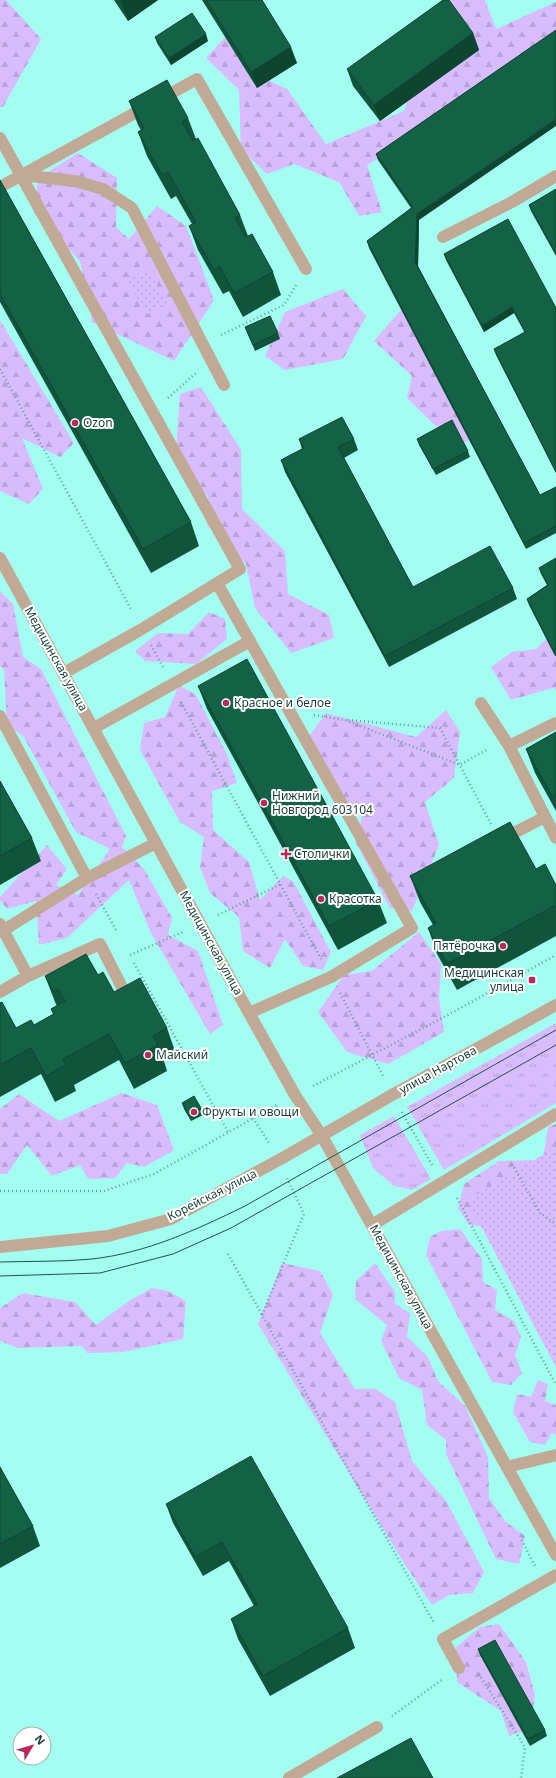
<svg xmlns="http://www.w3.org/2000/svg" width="556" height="1778" font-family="'Noto Sans',sans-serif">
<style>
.grass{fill:url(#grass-tufts)}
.forest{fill:url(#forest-firs)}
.park{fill:url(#park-dots)}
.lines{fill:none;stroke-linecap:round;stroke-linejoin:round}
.path{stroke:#61a39a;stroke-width:2.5;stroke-dasharray:1 3;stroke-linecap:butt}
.minor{stroke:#c1aa95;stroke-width:12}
.tram{stroke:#25514b;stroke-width:1}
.wall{fill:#11543c}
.shaded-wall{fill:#0e4531}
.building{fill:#146246;stroke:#0e4531}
.poi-dot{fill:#b72a5e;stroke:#fff;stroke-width:1.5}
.labels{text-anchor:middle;stroke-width:4;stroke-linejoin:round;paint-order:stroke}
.poi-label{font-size:12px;fill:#163d38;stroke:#fff;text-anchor:start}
.street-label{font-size:12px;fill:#163d38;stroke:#fff}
</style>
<defs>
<pattern id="grass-tufts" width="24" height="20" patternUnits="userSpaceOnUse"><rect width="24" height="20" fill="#d8bcfd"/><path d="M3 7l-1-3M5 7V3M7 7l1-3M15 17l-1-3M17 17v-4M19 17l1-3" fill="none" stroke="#b9a2da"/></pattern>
<pattern id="forest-firs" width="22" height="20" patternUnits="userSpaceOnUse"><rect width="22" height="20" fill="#d8bcfd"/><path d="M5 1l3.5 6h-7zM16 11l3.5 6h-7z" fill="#b9a2da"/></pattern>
<pattern id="park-dots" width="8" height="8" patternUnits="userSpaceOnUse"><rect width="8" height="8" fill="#d8bcfd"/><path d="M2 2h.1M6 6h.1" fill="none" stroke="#b9a2da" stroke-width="1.8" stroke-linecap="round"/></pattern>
</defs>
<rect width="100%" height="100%" fill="#a3fdf0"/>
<path class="grass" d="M556,1023V1103L444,1170L407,1107Z
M394,1116L431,1179L412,1190L394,1186L373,1168L360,1135Z"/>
<path class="forest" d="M0,0H6L41,39L3,107H0Z
M447,0H485L496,29L556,2V45L497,93L367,165L382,212L359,216L339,182L294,164L267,174L241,149L239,90L206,58L228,34L256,74L287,89L326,144L404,111L415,75L471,28L449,6Z
M78,153L117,178L116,227L129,239L157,206L186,226L214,300L174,361L92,322L80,261L34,213L38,178Z
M343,289L366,316L343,359L285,370L265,356L285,312Z
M412,297L481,433L457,447L407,398L412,376L374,341Z
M0,320L74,443L60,457L22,438L43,489L29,504L0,491Z
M201,387L241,450L242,509L285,551L288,594L329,615L334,638L291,653L255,608L246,564L207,525L208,496L175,465L180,394Z
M0,591L13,604L23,657L41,669L126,836L122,847L144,869L172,918L168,935L198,951L223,1025L210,1034L151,933L129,880L67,938L39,945L36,901L7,909L0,900V897L47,845L67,869L56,885L78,895L110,849L76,832L23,736L7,725L4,670L0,666Z
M209,612L225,619L227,639L196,664L145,661L135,651L158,633L188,634Z
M556,629V690L553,688L511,700L491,667L512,652L536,649Z
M179,685L196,695L227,754L237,783L212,791L213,830L249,862L260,900L283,876L293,881L331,952L323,970L303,966L285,939L270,968L243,951L239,917L210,893L200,867L204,837L180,822L140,750L144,723L165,717Z
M446,710L460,732L454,778L425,802L439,845L412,911L390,908L356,843L362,815L328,792L302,746L326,713L416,737Z
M419,932L441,964L439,998L444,1032L388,1064L347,1052L318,1012L344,975L372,971Z
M122,1093L157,1105L174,1150L144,1167L127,1163L115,1178L88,1179L80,1165L52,1176L27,1145L7,1174H0V1109L19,1094L59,1121Z
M556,1124V1348L490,1227L469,1225L458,1208L464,1184L499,1161L543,1160L548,1127Z
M460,1229L482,1259L483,1282L497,1290L495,1310L514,1321L521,1337L515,1355L522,1373L511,1385L492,1382L426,1255L430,1237L441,1231Z
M282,1263L320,1271L333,1295L320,1333L355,1389H376L395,1402L412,1461L446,1501L484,1572L473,1593L449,1595L432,1605L404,1563L258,1324Z
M375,1263L395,1292V1304L410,1313L407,1337L428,1357L438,1381L465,1406L488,1457L489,1498L505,1521L525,1536L519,1564L496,1559L446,1454V1440L427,1425L422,1390L399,1378L381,1341L387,1325L355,1299L356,1281Z
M152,1288L168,1291L186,1301L183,1339L123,1352L87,1353L82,1346L18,1348L0,1341V1308L23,1293L75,1302L96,1325L129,1301Z
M538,1380L548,1384L545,1401L556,1405V1435L552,1433L545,1445L530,1442L513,1412L517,1394L531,1397Z
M499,1624L526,1662L535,1695L530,1729L509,1736L501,1711L457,1682L456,1647L480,1627Z"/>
<path class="park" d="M149,269L167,303L146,315L127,281Z
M556,1147V1367L467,1200Z"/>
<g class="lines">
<path class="path" d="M221,335L284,305L296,285
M0,369L132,611
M168,398L196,373
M151,645L163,667
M181,702L321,959
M314,715L345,720L460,765L488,749
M348,720L440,728L491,824
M96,894L116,930
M218,915L281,884
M130,955L183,932
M134,963L228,1132
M340,993L384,1078
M313,1086L446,1016L556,955
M402,1112L432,1165
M253,1118L269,1143
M512,1164L540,1213L556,1224
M0,1191H104L154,1174L277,1105
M457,1198L556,1385
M228,1254L434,1623
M262,1315L304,1214L287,1178
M523,1537L521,1539L535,1566
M479,1674L525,1747L521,1778
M392,1716L443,1679"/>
<path class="minor" d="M0,138L240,569L142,629L64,673
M21,175L75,181L103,189L132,208L224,385
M0,187L197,79L306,269
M443,237L512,202L556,176
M0,558L249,1013L295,1095L322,1136L556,1555
M217,583L412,928L331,977L249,1013
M481,703L509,746L556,838
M0,716L87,878
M94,728L250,641
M509,746L556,723
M502,839L545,817
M0,924L28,976L0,992
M4,930L87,878L156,843
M28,976L100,944L129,1001
M372,1225L556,1114
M0,1247L108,1236L171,1219L286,1156L392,1095L556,1005
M507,1467L556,1455
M459,1668L443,1639L556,1575
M289,1778L377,1727"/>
<path class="tram" d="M0,1262C30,1261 62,1262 92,1259C146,1253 196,1230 245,1206L556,1030
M0,1276L100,1273L173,1254L231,1228L556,1045"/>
</g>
<path class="wall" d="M114,0H158L128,21Z
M202,0H262L297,63L257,88Z
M556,30L419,220L418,266L540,495L556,487V533L526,549L369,248L367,241L411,208L378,160L376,154Z
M473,33L479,50L380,121L353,86L347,69Z
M155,37L208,41L171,65L157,43Z
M129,101L188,118L196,139L240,215L248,236L273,272L281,295L243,317L229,291L223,294L198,250L189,226L192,224L176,196L171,199L147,156L138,132L141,130L138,125Z
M0,180L191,522L199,546L151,573L0,302Z
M556,189V256L531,211L529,205Z
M444,254L556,308V473L496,355L494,349L525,333L514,313L484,332L446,260Z
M245,327L278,333L280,339L255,351Z
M299,439H354L358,450L344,458L413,587L513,588L517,599L389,667L285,472L281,460L302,449Z
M417,439L468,451L470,457L436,475L419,445Z
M556,558V656H555L529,605L527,599L547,585L541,574L539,568Z
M198,686L378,900L387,923L338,950L207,709Z
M556,732V811L535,773L526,749Z
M0,781L32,838L41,861L0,885Z
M536,869L556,885V936L457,990L437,954L428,928L433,925L420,902L410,876Z
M98,975L114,992L167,1028L176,1054L164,1061L167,1071L134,1089L119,1060L74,1085L76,1091L55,1102L41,1074L0,1097V1003L16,1028L34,1025L53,1014L51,1009L57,1006L55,1002L45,976Z
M182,1103L201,1108L203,1115L191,1121L184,1109Z
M0,1467L33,1526L40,1546L0,1568Z
M166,1504L348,1628L355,1648L270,1696L238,1639L231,1619L254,1606L229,1561L203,1576L173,1523Z
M478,1649L545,1730L547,1736L530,1746L480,1655Z"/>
<path class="shaded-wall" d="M123,0H158L128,21L121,1Z
M473,33L479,50L380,121L374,105Z
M206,34L208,41L171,65L169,58Z
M291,47L297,63L257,88L251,72Z
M556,119V126L419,220L418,268L415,262L417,214Z
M512,307L514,313L484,332L482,326Z"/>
<path class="building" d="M206,0H262L291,47L251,72Z
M443,0H449L473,33L374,105L347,69Z
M192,13L206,34L169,58L155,37Z
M556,30V119L417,214L415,262L540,495L556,487V526L524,543L367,241L413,207L376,154Z
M167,80L188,118L182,122L193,141L198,138L240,215L235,218L246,237L252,234L273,272L234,293L220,267L214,270L189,226L196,222L168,172L162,175L138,132L144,128L129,101Z
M0,180L191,522L143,549L0,294Z
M556,189V254L529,205Z
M508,219L556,308V472L494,349L525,332L512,307L482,326L444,254Z
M270,316L278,333L253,345L245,327Z
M342,417L354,439L338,447L413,587L490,546L513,588L385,656L281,460L304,448L299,439Z
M452,420L468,451L433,469L417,439Z
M556,558V648L553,650L527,599L548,585L539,568Z
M247,659L378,900L329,926L198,686Z
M556,732V793L552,796L526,749Z
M0,781L32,838L0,856Z
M510,822L536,869L545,864L556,885V905L447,964L428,928L436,923L410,876Z
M86,954L98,975L103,972L114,992L140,978L167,1028L153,1036L158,1045L125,1063L109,1034L63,1059L66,1065L46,1076L31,1048L0,1065V1003L2,1002L16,1028L31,1020L34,1025L54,1014L51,1009L65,1001L58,989L53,991L45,976Z
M194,1096L201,1108L189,1115L182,1103Z
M251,1456L348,1628L263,1676L231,1619L257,1604L222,1542L195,1557L166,1504Z
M0,1467L33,1526L0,1544Z
M495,1640L545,1730L528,1739L478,1649Z
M411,1738L433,1778H337Z"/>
<g class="poi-dot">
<circle cx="75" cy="423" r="4"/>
<circle cx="226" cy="703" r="4"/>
<circle cx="264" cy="803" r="4"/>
<path d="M284 848h4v4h4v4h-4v4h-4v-4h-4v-4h4z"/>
<circle cx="321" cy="899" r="4"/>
<circle cx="503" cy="946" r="4"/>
<rect x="528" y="976" width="8" height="8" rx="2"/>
<circle cx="148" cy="1055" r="4"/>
<circle cx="194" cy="1112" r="4"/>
</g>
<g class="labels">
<g class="poi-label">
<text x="83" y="427">Ozon</text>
<text x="234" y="707">Красное и белое</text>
<text x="272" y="800">Нижний<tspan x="272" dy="14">Новгород 603104</tspan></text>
<text x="294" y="858">Столички</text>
<text x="329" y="903">Красотка</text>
<text x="495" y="950" text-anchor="end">Пятёрочка</text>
<text x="524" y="977" text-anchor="end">Медицинская<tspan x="524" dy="14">улица</tspan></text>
<text x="156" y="1059">Майский</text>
<text x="202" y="1116">Фрукты и овощи</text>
</g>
<g class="street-label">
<text transform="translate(56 659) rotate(61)" y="4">Медицинская улица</text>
<text transform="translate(211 943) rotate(61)" y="4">Медицинская улица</text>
<text transform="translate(438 1070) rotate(-29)" y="4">улица Нартова</text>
<text transform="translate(212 1195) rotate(-27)" y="4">Корейская улица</text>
<text transform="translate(401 1277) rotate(61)" y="4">Медицинская улица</text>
</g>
</g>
<g transform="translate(32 1746) rotate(52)"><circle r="19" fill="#ffffff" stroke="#a2b1af"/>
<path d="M0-3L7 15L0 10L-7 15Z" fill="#b72a5e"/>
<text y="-6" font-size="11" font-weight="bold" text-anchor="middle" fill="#163d38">N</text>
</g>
</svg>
